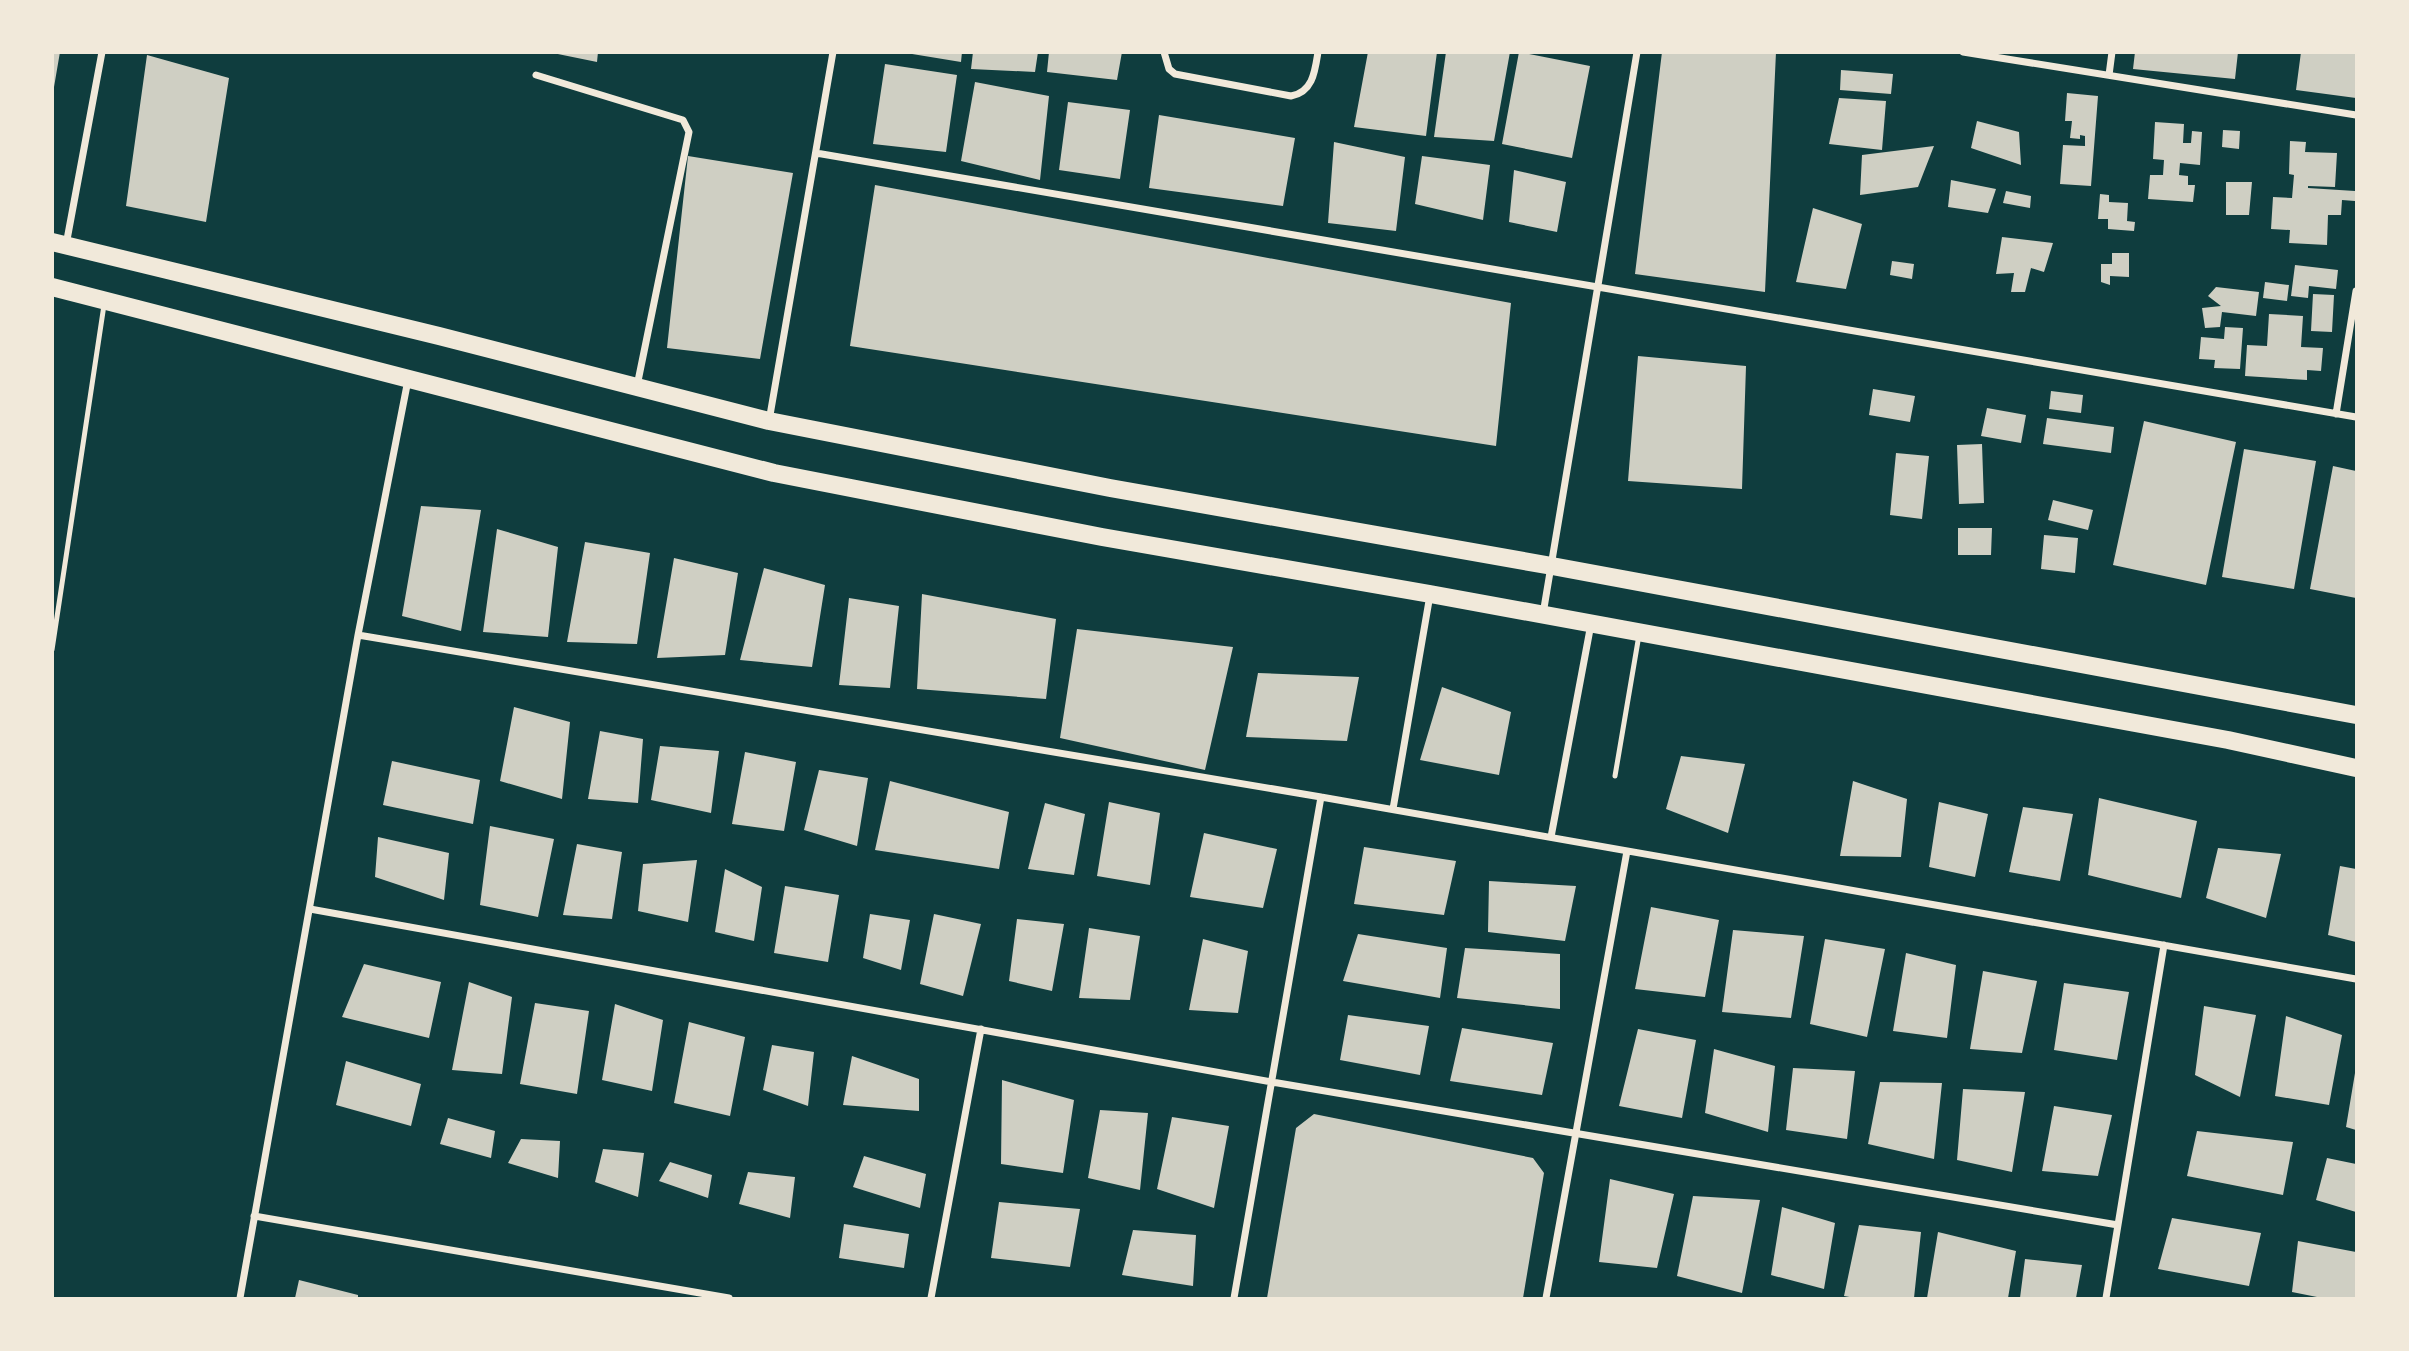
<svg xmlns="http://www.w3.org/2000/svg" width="2409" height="1351" font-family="Figtree,sans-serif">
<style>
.building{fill:#cfcfc3}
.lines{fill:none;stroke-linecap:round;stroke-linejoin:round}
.service{stroke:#f1e9da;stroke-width:5}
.minor{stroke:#f1e9da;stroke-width:7}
.primary{stroke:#f1e9da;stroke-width:18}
</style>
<rect width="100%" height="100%" fill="#0f3d3e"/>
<path class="building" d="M52,52H60L54,87H52Z
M548,52H598L597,62Z
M900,52H962L961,62Z
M973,52H1038L1035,72L971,69Z
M1049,52H1122L1117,80L1047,72Z
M1368,52H1437L1426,136L1354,127Z
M1446,52H1510L1494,141L1434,137Z
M1519,52L1590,66L1572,158L1502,144Z
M1662,52H1776L1765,292L1635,274Z
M2135,52H2238L2235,79L2133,69Z
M2301,52H2356V98L2296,90Z
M147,55L229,78L206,222L126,206Z
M885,64L957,75L946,152L873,144Z
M1841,70L1893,74L1891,94L1840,90Z
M975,82L1049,96L1040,180L961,161Z
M2067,93L2098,96L2091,186L2060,184L2063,145L2085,146V136L2080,135V139L2070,138L2072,121H2065Z
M1839,98L1886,101L1882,150L1829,144Z
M1068,102L1130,110L1120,179L1059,170Z
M1159,115L1295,138L1283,206L1149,188Z
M1977,121L2019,132L2021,165L1971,148Z
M2155,122L2184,124L2183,143H2191L2192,131L2202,132L2200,165L2180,163L2179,175L2188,176V185H2195L2193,202L2148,199L2150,175H2163L2164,160L2153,159Z
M2223,130L2240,131L2239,149L2222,147Z
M2290,141L2306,142L2305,152L2337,153L2335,187L2308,186V188L2355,191V201L2342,200L2341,215H2328L2327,245L2289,243L2290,230L2271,229L2273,197L2292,198L2294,175L2289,174Z
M1334,142L1405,157L1396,231L1328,223Z
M1934,146L1918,187L1860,195L1862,155Z
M688,156L793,173L760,359L667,348Z
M1422,156L1490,165L1483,220L1415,204Z
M1514,170L1566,182L1557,232L1509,222Z
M1951,180L1996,189L1988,213L1948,207Z
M2226,182H2252L2249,215H2226Z
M875,185L1511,303L1496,446L850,346Z
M2006,191L2031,196L2030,208L2003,203Z
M2100,194L2109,195V202L2128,203L2127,221L2135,222L2134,231L2108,229V219H2098Z
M1813,208L1862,224L1846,289L1796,282Z
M2002,237L2053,243L2044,272L2031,268L2025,292H2011L2014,273L1996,274Z
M2112,253H2129V277L2110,276V285L2101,282V264H2112Z
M1892,261L1914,264L1912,279L1890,275Z
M2295,265L2338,270L2336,289L2309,286L2308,298L2291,296Z
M2265,282L2289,285L2287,301L2263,298Z
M2216,287L2259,292L2256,316L2222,312L2220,327L2205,328L2202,308L2221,306L2208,296Z
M2313,294L2334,295L2332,332L2311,331Z
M2269,314L2303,316L2301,347L2323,348L2321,371L2307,370V380L2245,376L2247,345L2267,346Z
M2225,327L2243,328L2240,369L2214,368L2215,360L2199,359L2201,337L2224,339Z
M1638,356L1746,366L1742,489L1628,481Z
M1873,389L1915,396L1910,422L1869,415Z
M2051,391L2083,395L2081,413L2049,409Z
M1987,408L2026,415L2021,443L1981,436Z
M2047,418L2114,427L2111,453L2043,444Z
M2144,421L2236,442L2206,585L2113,565Z
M1982,444L1984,503L1959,504L1957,445Z
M2244,449L2316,461L2294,589L2222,577Z
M1896,453L1929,456L1922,519L1890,515Z
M2333,466L2356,471V598L2310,589Z
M2053,500L2093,510L2088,530L2048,520Z
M421,506L481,510L461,631L402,616Z
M1958,528H1992L1991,555H1958Z
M497,529L558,547L548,637L483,632Z
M2044,535L2078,538L2075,573L2041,569Z
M585,542L650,553L637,644L567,642Z
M674,558L738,573L725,655L657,658Z
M764,568L825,585L812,667L740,660Z
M922,594L1056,619L1046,699L917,689Z
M849,598L899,606L890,688L839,685Z
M1077,629L1233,647L1205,770L1060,738Z
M1258,673L1359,677L1347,741L1246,737Z
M1442,687L1511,712L1499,775L1420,760Z
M514,707L570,722L562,799L500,781Z
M600,731L643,739L638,803L588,799Z
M660,746L719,751L711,813L651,800Z
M745,752L796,762L784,831L732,824Z
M1681,756L1745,764L1728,833L1666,809Z
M392,761L480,780L473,824L383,805Z
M819,770L868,778L857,846L804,830Z
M890,781L1009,812L999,869L875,850Z
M1853,781L1907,799L1901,857L1840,856Z
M2099,798L2197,821L2181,898L2088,875Z
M1109,802L1160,813L1150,885L1097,876Z
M1939,802L1988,814L1975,877L1929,867Z
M1045,803L1085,814L1074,875L1028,869Z
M2023,807L2073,814L2060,881L2009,872Z
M490,826L554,839L538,917L480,905Z
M1204,833L1277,849L1263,908L1190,897Z
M378,837L449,853L444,900L375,877Z
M577,844L622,852L612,919L563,915Z
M1364,847L1456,861L1444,915L1354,904Z
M2218,848L2281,854L2266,918L2206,898Z
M697,860L688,922L638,911L643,864Z
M2340,866L2356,869V942L2328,935Z
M725,869L762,887L754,941L715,932Z
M1489,881L1576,886L1565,941L1488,932Z
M785,886L839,895L828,962L774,953Z
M1651,907L1719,920L1705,997L1635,989Z
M870,914L910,920L901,970L863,958Z
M934,914L981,924L963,996L920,984Z
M1017,919L1064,924L1052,991L1009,981Z
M1089,928L1140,936L1130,1000L1079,998Z
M1733,930L1804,936L1791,1018L1722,1012Z
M1358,934L1447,948L1440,998L1343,981Z
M1203,939L1248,951L1238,1013L1189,1010Z
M1825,939L1885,949L1867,1037L1810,1024Z
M1465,948L1560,954V1009L1457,998Z
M1906,953L1956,965L1947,1038L1893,1031Z
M364,964L441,982L429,1038L342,1017Z
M1983,971L2037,981L2022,1053L1970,1049Z
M469,982L512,997L502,1074L452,1070Z
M2064,983L2129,992L2117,1060L2054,1050Z
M535,1003L589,1011L577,1094L520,1084Z
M615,1004L663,1020L652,1091L602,1080Z
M2204,1006L2256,1015L2240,1097L2195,1075Z
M1348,1015L1429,1026L1420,1075L1340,1060Z
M2286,1016L2342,1035L2329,1105L2275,1096Z
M689,1022L745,1037L730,1116L674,1103Z
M1462,1028L1553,1043L1542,1095L1450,1081Z
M1638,1029L1696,1040L1682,1118L1619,1106Z
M772,1045L814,1052L808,1106L763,1090Z
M1714,1049L1775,1066L1768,1132L1705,1113Z
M852,1056L919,1079V1111L843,1105Z
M346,1061L421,1084L411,1126L336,1105Z
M1793,1068L1855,1071L1847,1139L1786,1130Z
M2355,1073H2356V1130L2346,1127Z
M1002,1080L1074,1100L1063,1173L1001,1164Z
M1880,1082L1942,1083L1934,1159L1868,1144Z
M1963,1089L2025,1092L2012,1172L1957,1160Z
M2054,1106L2112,1115L2098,1176L2042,1171Z
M1100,1110L1148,1113L1140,1190L1088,1178Z
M1314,1114L1533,1158L1544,1173L1523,1298H1267L1296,1128Z
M1172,1117L1229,1126L1214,1208L1157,1189Z
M448,1118L495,1131L491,1158L440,1144Z
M2197,1131L2293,1142L2283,1195L2187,1176Z
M521,1139L560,1141L558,1178L508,1163Z
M603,1149L644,1153L638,1197L595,1182Z
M864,1156L926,1174L920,1208L853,1187Z
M2327,1158L2356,1164V1212L2316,1200Z
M670,1162L712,1175L708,1198L659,1181Z
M748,1172L795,1177L790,1218L739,1204Z
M1610,1179L1674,1194L1657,1268L1599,1262Z
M1693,1196L1760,1200L1742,1293L1677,1276Z
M999,1202L1080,1209L1070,1267L991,1258Z
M1782,1207L1835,1223L1824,1289L1771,1275Z
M2172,1218L2261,1233L2249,1286L2158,1269Z
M844,1224L909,1234L904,1268L839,1258Z
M1859,1225L1921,1232L1914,1298H1855L1844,1296Z
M1133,1230L1196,1235L1193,1286L1122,1275Z
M1938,1232L2016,1251L2008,1298H1927Z
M2298,1241L2356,1252V1298H2322L2292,1292Z
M2025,1259L2082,1265L2076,1298H2020Z
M299,1280L358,1295V1298H295Z"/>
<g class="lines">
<path class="service" d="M52,650L104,305
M1615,776L1639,635"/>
<path class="minor" d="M1164,52L1169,69L1175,74L1291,96C1313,92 1315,71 1318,52
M1963,52L2356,115
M536,75L683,120L689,132L637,386
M2109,75L2112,52
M816,153L2356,417
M66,245L102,52
M2336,414L2356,291
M769,421L833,52
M1543,614L1637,52
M358,635L1321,797L2356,979
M1393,809L1430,595
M1551,837L1591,624
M310,909L1272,1082L2118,1225
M254,1216L729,1298
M240,1298L358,635L408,380
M931,1298L981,1029
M1234,1298L1321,797
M1546,1298L1627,851
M2106,1298L2164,945"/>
<path class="primary" d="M52,242L439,336L769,421L1110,488L1552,566L2356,715
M52,287L774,473L1102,537L1430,594L2228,740L2356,768"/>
</g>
<rect width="2409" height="1351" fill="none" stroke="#f1e9da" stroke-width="108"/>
</svg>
